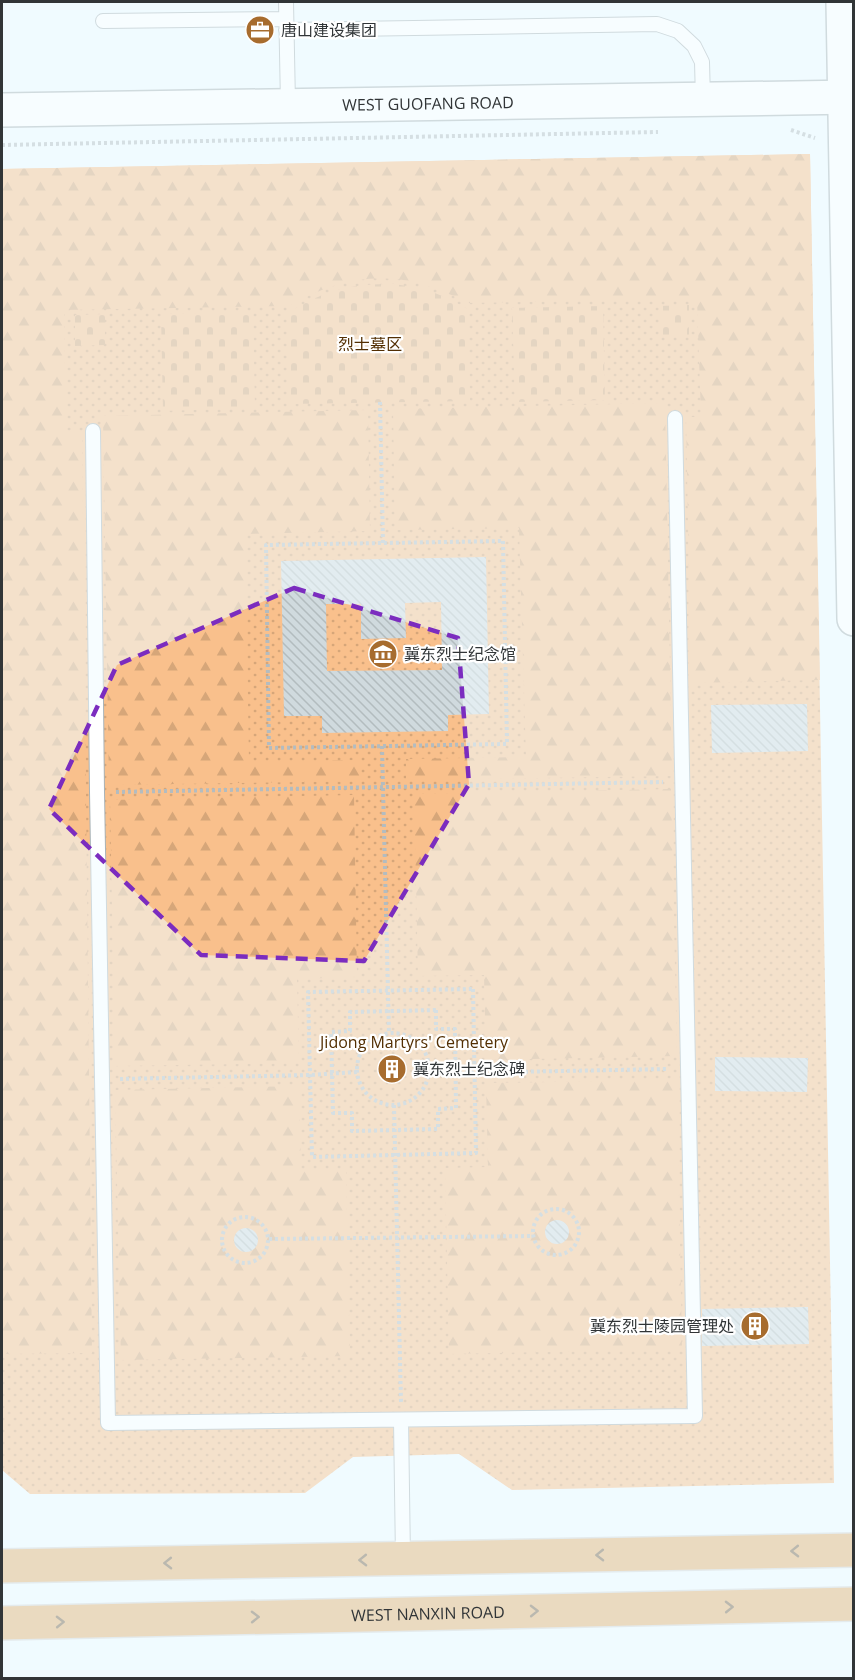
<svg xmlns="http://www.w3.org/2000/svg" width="855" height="1680" font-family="'Open Sans','Noto Sans SC',sans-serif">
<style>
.green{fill:url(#green-dots)}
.forest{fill:url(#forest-firs)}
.cemetery{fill:url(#cemetery-stones)}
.building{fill:url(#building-back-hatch);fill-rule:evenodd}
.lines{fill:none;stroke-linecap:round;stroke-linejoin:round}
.lane-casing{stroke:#a9b3b7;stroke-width:16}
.secondary-casing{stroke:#a9b3b7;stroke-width:36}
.primary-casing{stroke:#d6d7d7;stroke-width:36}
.path{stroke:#b3bcc0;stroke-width:4;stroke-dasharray:3 3;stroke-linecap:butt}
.lane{stroke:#fff;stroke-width:14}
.secondary{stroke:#fff;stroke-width:33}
.primary{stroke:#e2b174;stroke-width:33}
.oneway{stroke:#78674f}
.marked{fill:none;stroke:#7b2cbf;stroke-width:4.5;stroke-dasharray:12 8;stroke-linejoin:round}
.labels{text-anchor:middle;stroke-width:4.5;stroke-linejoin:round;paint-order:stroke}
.poi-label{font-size:16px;fill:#313537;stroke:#fff;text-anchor:start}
.street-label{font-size:16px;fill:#313537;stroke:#fff}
.park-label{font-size:16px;fill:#532f03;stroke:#fff}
</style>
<defs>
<pattern id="green-dots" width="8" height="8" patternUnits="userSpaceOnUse" patternTransform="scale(1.5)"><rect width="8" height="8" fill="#f9c08c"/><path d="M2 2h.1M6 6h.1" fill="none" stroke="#d6a679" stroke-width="1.8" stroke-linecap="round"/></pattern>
<pattern id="forest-firs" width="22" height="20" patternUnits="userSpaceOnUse" patternTransform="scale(1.5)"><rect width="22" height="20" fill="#f9c08c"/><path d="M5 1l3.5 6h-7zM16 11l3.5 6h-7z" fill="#d6a679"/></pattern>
<pattern id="cemetery-stones" width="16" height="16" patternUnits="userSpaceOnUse" patternTransform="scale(1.5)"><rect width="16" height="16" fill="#f9c08c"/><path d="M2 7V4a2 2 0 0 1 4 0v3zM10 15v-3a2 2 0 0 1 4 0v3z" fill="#d6a679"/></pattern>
<pattern id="building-back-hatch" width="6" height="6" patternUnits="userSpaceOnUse" patternTransform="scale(1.5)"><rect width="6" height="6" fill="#d0dade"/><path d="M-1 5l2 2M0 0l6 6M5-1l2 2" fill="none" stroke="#b3bcbf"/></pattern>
</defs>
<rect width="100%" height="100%" fill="#f0fbff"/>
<path class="green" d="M810,154L834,1483L512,1490L459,1454L353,1457L305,1493L30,1494L2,1470V169Z"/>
<path class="forest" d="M810,154L820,680L691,683L686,417H701L697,299L468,303C404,269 352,270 289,306L64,310L66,431H82L92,1353L2,1354V169Z
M665,403L672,776L406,780V759L526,757L519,528L395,530L393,409Z
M368,410L370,531L245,534L249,762L361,760V781L109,785L103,416Z
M671,789L677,1056L486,1060L484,975L418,976L414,794Z
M354,795L357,977L297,979L299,1063L115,1066L110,800Z
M677,1080L682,1349L449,1354L445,1168L488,1167L486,1083Z
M299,1086L301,1170H346L350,1356L121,1360L115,1090Z"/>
<path class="cemetery" d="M394,284L425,289L447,298L468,309L470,401L289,404V312C312,298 338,287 365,285C375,284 385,284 394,284Z
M689,305V336L659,337V306Z
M603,306L605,400L515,402L512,308Z
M253,312L255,408L163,411L161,314Z
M105,314V345L75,346V315Z"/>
<path class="building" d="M486,557L489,714L448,715V731L322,733V716H284L281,561ZM441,602L442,670L327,671L326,604H361V639L406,638L405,603Z
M807,704L808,751L712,753L711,705Z
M715,1057L808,1058L807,1092L715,1091Z
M403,1059V1079L382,1080V1060Z
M545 1232a12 12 0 1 1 24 0a12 12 0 1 1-24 0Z
M234 1240a12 12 0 1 1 24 0a12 12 0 1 1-24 0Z
M808,1307L809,1344L702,1346V1309Z"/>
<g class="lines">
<g class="lane-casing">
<path id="lane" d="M286,2L288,104
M103,21L286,19
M286,30L657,24L678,31L694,46L702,62L703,99
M93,431L97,792L108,1423L695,1416L675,418
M401,1420L403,1559"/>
</g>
<g class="secondary-casing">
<g id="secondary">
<path d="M843,2L854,619"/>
<path id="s1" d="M2,110L854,97"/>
</g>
</g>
<g class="primary-casing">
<g id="primary">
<path d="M2,1566L854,1550"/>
<path id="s2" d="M2,1623L854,1604"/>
</g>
</g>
<path class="path" d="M791,130L815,138
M2,145L658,132
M380,402L383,543
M503,541L507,744L269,748L266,545Z
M382,746L389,1033
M116,792L663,782
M473,989L476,1153L312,1157L308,992Z
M436,1010V1029H455L456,1108L438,1109V1129L352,1131V1113H333L331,1032L350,1031V1012Z
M357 1069a36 36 0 1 1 72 0a36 36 0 1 1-72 0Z
M429,1071L456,1073L668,1069
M120,1079L310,1075L357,1072
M394,1105L401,1402
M533 1232a23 23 0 1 1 46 0a23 23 0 1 1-46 0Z
M222 1240a23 23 0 1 1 46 0a23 23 0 1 1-46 0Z
M269,1239L533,1236"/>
<use href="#lane" class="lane"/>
<use href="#secondary" class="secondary"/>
<use href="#primary" class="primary"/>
</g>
<defs><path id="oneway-chevron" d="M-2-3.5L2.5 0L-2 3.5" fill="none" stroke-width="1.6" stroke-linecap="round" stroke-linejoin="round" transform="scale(1.5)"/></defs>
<g class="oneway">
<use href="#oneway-chevron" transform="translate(795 1551) rotate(179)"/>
<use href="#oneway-chevron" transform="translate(600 1555) rotate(179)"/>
<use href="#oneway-chevron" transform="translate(363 1560) rotate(179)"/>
<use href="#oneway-chevron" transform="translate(168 1563) rotate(179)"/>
<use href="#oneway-chevron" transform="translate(729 1607) rotate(-1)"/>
<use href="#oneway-chevron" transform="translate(534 1611) rotate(-1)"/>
<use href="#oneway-chevron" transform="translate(255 1617) rotate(-1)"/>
<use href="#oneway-chevron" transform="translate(60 1622) rotate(-1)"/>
</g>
<path d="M0 0H855V1680H0ZM294,588L458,638L469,784L364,961L201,955L49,809L117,665Z" fill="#f0fbff" fill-opacity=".55" fill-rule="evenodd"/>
<path class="marked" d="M294,588L458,638L469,784L364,961L201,955L49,809L117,665Z"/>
<defs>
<g id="office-disc" transform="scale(1.5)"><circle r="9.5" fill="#a76c2e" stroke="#fff"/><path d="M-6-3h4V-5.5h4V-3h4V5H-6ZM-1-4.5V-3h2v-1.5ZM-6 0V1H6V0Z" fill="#fff"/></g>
<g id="museum-disc" transform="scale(1.5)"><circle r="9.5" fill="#a76c2e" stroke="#fff"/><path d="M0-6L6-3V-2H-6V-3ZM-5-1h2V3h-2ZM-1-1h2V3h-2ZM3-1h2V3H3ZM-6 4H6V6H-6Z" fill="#fff"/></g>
<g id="building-disc" transform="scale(1.5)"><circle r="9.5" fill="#a76c2e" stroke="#fff"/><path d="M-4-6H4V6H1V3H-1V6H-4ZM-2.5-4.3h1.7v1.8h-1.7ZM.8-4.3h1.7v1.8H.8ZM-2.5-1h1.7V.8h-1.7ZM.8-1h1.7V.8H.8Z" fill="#fff"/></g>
</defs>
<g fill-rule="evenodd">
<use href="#office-disc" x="260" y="30"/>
<use href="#museum-disc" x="383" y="654"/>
<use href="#building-disc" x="392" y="1069"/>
<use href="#building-disc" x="755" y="1326"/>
</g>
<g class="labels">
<g class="poi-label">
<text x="281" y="36">唐山建设集团</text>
<text x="404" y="660">冀东烈士纪念馆</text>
<text x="413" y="1075">冀东烈士纪念碑</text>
<text x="734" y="1332" text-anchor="end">冀东烈士陵园管理处</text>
</g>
<g class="street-label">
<text dy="6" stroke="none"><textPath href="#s1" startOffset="426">WEST GUOFANG ROAD</textPath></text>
<text dy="6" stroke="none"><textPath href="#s2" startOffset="426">WEST NANXIN ROAD</textPath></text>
</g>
<g class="park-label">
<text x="370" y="350">烈士墓区</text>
<text x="414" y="1048">Jidong Martyrs' Cemetery</text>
</g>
</g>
<rect width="855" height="1680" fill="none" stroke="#313537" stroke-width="6"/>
</svg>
